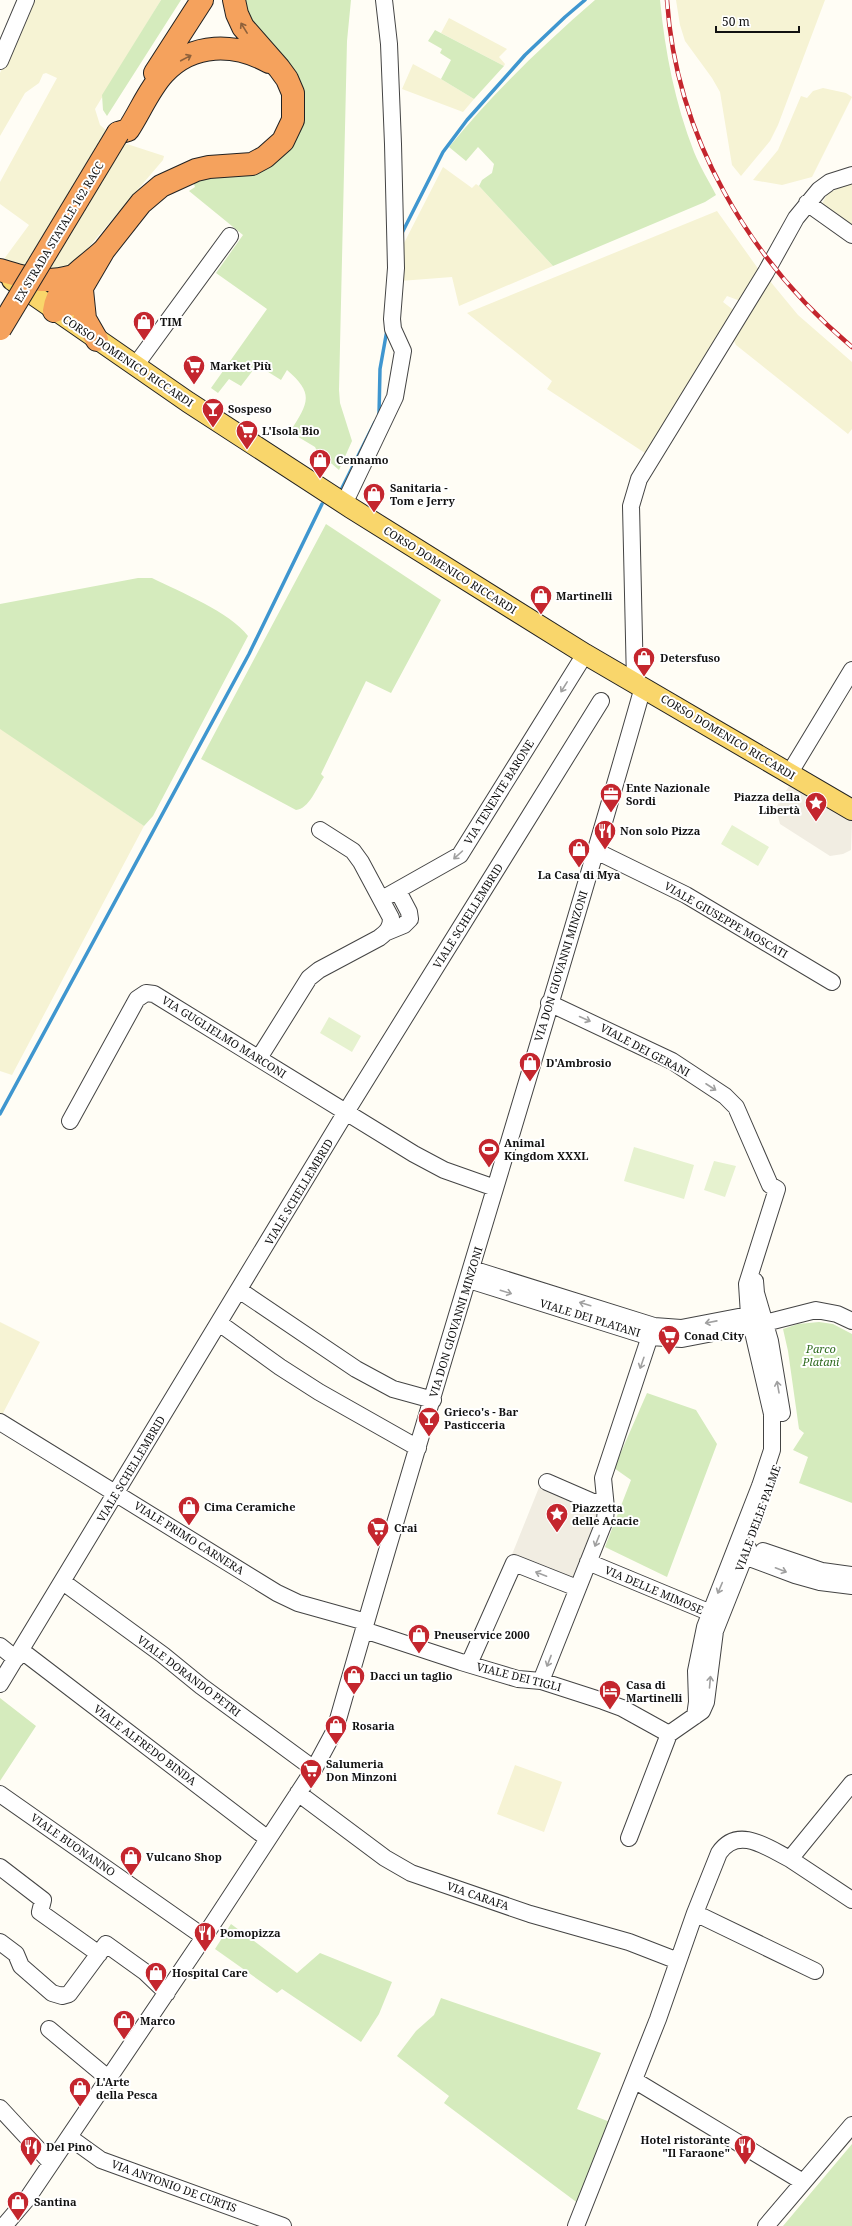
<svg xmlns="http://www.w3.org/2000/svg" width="852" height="2226" font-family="'Noto Serif',serif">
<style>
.farmland{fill:#f6f3d4}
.green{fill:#d5ebbd}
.pitch{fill:#e6f2cf}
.plaza{fill:#f1ede2}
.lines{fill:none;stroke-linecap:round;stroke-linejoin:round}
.stream{stroke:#3f96cf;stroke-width:3.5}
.minor-casing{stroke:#444;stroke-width:18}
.major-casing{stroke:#222;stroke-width:22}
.highway-casing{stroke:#222;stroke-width:24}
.minor{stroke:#fff;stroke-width:16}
.major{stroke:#f9d66b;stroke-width:20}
.highway{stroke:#f5a25d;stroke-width:22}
.rail-casing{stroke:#c4262e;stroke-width:4.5}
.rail{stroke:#fff;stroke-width:3;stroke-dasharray:9;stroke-linecap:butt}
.highway-bridge-casing{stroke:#222;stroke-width:24;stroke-linecap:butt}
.highway-bridge{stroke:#f5a25d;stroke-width:22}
.oneway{stroke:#8e613b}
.oneway2{stroke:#a0a0a0}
.labels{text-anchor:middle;stroke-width:4;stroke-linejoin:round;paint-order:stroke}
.street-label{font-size:11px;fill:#111;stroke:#fff}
.poi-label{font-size:11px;font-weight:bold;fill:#111;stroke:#fff;text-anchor:start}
.park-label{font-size:11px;font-style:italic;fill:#2f6b1f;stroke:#fff}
</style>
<rect width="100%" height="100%" fill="#fffdf5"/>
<path class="farmland" d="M31,0H161L95,109L100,125L113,136L127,144L164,156L163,160L76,262L63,269L44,272L4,259L29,225L0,204V182L57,78L46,73L43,74L39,83L25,93L0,136V73Z
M676,0H825L778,125L770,141L741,176L732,165L720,92L712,78L685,41L680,25Z
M449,18L507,49L499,57L505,64L504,66L441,33Z
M413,64L441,79L474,99L463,112L402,89Z
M823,88L846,93L852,97L812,177L782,185L753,180L778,150L801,96L807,98L813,91Z
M443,167L472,188L476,184L479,186L553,266L459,306L452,277L400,281L403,245Z
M852,181V228L822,204L827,194Z
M717,211L759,270L743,302L727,296L723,302L736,312L645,453L547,389L552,381L467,313Z
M765,275L798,315L852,362V429L848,434L736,345L734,341L737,333Z
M0,727L144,826L12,1075L0,1071Z
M0,1322L40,1342L1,1417H0Z
M515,1765L562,1782L544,1832L497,1814Z"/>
<path class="green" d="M161,0H181L107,116L103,110L102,95Z
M239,0H351L347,41L339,390L340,403L352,441L339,470L317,451L315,447L290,432C308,403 315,394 287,370L281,380L257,365L241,386L229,379L218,393L211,388L267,309L216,273L243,235L189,191L195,187L193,182L213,178L295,133L266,44Z
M595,0H660C665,52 675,103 694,152C700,167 709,181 716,195L705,202L553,266L479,186L482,180L492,173L494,164L478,147L466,161L449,147C493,93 542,46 595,0Z
M435,30L504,66L474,99L441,79L451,60L440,53L442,49L428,41Z
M326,524L441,600L391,693L366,681L321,774L324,777C317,787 309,809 296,810L201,759Z
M138,578H152C180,592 230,612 248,636L153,816L144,826L0,729V604Z
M819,1322L833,1324L852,1334V1503L799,1483L808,1457L793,1450L804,1433L799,1429L788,1351L783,1329L798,1324Z
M647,1393L696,1410L717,1444L667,1577L605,1547L631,1480L614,1468Z
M0,1698L36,1726L0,1781Z
M231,1924L297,1973L320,1953L392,1982L379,2014L361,2042L282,1989L277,1993L215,1949Z
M441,1998L601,2053L577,2109L610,2122L579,2204L444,2103L449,2096L397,2056L416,2031L434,2015Z
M852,2144V2226H783Z"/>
<path class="pitch" d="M732,825L769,847L758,866L721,844Z
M329,1017L361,1036L352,1052L320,1033Z
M634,1147L694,1165L684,1199L624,1181Z
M714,1161L736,1166L725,1197L704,1190Z"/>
<path class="plaza" d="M789,786L852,821L851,850L843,854L830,856L780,824L777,813V806Z
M540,1485L603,1511L574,1583L511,1557Z"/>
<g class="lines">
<path class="stream" d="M402,233L443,152L467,120L525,55L565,17L585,0
M379,415L380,369L387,330
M340,492L375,422
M0,1114L249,654L322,504"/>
<g class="minor-casing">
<path id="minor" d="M0,61L26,0
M807,203L852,235
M135,366L230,236
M344,504L395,397L403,351L393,329L392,319L396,268L393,144L389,44L384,0
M635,682L631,506L639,479L766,272L796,218L819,190L830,182L852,175
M789,774L852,670
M596,851L686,895L832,982
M382,899L460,855L585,654
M387,932L404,925L410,919L409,912L398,891
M549,1003L672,1061L725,1096L736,1107L770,1185L777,1189L747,1284L749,1315L772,1414V1450L760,1486L705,1627L696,1671L697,1702L695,1716
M259,1058L309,978L319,970L379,938C387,932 391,928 391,918L361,862L353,851L320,830
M70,1121L137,999L146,993L154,994L414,1154L444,1170L495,1188
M472,1269L654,1326L681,1328L759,1313
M469,1280L650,1337L682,1339L765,1323L816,1310L837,1314L852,1321
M755,1281L756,1293L770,1341L782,1413
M239,1290L356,1369L393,1389L433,1400
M219,1323L280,1367L319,1392L418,1448
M0,1422L277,1593L298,1603L366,1622
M547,1482L593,1502H599L605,1499
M763,1551L822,1571L852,1575
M736,1553L795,1575L820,1582L852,1586
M588,1562L718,1616
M63,1582L163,1655L201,1686L314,1769
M364,1630L461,1662L518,1679L541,1681L603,1701L622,1708L669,1734
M0,1646L16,1659
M22,1651L268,1839
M469,1664L514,1563L577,1588
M541,1681L605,1520L606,1508L603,1478L653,1327
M0,1684L346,1112L601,701
M669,1734L702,1711L706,1702L715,1631L748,1548
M852,1783L790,1859L852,1900
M298,1793L385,1858L411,1873L530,1914L629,1942L678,1961
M0,1794L204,1937
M629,1838L669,1734
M0,1867L43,1900L40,1912L99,1954
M695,1913L815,1971
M0,1942L16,1954L21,1966L52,1993L62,1996L69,1994L106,1944L145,1972L167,1993
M49,2029L109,2079
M634,2080L803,2182
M0,2108L51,2163
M69,2137L101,2160L283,2226
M4,2226L27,2199L204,1937L314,1769L335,1730C434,1381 544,1036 643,687
M576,2226L658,2019L695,1913L719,1853C738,1825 768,1848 790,1859
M766,2226L852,2125"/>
</g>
<g class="major-casing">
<path id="major" d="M12,280L188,402L351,508L585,654L852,810"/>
</g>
<g class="highway-casing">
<path id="highway" d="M155,73L202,0
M118,133L128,130C140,112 149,89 164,73C193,42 235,43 269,62
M104,250C84,269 58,281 54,311L73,303L104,250L141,203L161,186L196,170L209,167L252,164L265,157L283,141L293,120V93L287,79L279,68L243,27L237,14L234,0
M0,270C29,279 44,284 73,276
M82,290L85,319L97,340"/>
</g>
<use href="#minor" class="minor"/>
<use href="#major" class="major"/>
<use href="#highway" class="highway"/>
<g class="rail-casing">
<path id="rail" d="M667,0C676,137 749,260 852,347"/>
</g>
<use href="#rail" class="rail"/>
<g class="highway-bridge-casing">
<path id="highway-bridge" d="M0,329L118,133"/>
</g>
<use href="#highway-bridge" class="highway-bridge"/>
</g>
<defs><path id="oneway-shaft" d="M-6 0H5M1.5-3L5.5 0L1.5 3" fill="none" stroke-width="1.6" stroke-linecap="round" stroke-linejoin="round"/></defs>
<g class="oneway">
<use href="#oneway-shaft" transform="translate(244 28) rotate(-122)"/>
<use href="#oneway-shaft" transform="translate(186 58) rotate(-28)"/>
</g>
<g class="oneway2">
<use href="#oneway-shaft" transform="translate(564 687) rotate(122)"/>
<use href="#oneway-shaft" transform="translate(458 855) rotate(138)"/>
<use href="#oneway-shaft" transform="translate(585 1019) rotate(24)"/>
<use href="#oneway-shaft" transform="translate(711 1087) rotate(33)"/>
<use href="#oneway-shaft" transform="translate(506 1292) rotate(17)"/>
<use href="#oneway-shaft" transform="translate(585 1304) rotate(-163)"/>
<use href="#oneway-shaft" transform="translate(711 1322) rotate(169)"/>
<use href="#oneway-shaft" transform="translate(642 1363) rotate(109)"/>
<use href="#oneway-shaft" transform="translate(778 1387) rotate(-100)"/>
<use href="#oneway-shaft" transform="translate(597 1541) rotate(112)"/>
<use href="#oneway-shaft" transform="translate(781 1570) rotate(21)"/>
<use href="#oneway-shaft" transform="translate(541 1574) rotate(-159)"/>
<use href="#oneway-shaft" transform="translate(720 1588) rotate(113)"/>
<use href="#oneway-shaft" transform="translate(549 1661) rotate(111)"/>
<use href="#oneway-shaft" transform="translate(710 1682) rotate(-85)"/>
</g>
<defs>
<g id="shop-pin" transform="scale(1.15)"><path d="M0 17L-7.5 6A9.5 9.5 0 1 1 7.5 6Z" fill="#c4262e" stroke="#fff"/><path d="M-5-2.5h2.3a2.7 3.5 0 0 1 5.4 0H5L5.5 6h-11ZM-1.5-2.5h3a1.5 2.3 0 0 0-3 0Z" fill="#fff"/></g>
<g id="supermarket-pin" transform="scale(1.15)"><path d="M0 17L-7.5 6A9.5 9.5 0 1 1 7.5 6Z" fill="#c4262e" stroke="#fff"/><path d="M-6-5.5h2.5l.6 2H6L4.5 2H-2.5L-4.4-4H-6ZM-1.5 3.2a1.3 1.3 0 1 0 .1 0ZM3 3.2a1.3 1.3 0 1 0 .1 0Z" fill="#fff"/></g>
<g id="bar-pin" transform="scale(1.15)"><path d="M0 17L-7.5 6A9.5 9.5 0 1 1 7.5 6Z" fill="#c4262e" stroke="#fff"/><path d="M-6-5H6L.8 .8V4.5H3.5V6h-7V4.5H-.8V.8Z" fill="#fff"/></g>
<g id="office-pin" transform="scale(1.15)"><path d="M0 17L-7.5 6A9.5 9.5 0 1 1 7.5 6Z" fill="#c4262e" stroke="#fff"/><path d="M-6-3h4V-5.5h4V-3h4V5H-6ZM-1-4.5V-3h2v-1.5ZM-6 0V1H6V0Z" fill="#fff"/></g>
<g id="sight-pin" transform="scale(1.15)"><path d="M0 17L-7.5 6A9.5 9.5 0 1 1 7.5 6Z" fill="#c4262e" stroke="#fff"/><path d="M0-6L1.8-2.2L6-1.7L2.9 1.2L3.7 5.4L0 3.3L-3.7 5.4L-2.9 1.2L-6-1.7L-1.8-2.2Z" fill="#fff"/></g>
<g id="restaurant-pin" transform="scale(1.15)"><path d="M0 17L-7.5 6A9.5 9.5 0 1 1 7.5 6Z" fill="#c4262e" stroke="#fff"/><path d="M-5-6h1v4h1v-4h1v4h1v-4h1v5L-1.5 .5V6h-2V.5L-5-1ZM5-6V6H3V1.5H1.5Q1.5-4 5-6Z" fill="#fff"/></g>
<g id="stadium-pin" transform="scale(1.15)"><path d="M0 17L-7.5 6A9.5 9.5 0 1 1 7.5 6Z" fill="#c4262e" stroke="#fff"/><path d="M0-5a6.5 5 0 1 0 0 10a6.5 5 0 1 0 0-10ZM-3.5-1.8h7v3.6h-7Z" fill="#fff"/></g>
<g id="hotel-pin" transform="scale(1.15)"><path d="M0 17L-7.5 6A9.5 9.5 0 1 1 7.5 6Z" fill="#c4262e" stroke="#fff"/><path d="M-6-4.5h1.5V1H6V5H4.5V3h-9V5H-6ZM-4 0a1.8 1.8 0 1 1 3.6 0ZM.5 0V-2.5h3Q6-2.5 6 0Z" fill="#fff"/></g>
</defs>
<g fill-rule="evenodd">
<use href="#shop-pin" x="144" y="322"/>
<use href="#supermarket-pin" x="194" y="366"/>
<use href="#bar-pin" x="213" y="409"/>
<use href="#supermarket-pin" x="247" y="431"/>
<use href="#shop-pin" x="320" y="460"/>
<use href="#shop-pin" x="374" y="494"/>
<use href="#shop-pin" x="541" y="596"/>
<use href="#shop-pin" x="644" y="658"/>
<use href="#office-pin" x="611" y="794"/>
<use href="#sight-pin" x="816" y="803"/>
<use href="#restaurant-pin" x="605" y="831"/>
<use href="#shop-pin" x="579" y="849"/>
<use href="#shop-pin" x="530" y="1063"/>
<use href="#stadium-pin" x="489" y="1149"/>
<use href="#supermarket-pin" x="669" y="1336"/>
<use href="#bar-pin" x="429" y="1418"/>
<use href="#shop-pin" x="189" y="1507"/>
<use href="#sight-pin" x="557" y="1514"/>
<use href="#supermarket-pin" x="378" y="1528"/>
<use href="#shop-pin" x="419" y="1635"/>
<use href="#shop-pin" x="354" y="1676"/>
<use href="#hotel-pin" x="610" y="1691"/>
<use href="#shop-pin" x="336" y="1726"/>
<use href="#supermarket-pin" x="311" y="1770"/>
<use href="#shop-pin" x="131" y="1857"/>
<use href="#restaurant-pin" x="205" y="1933"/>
<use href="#shop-pin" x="156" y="1973"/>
<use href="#shop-pin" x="124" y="2021"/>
<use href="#shop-pin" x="80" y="2088"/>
<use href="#restaurant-pin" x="745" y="2146"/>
<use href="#restaurant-pin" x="31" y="2147"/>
<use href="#shop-pin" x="18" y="2202"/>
</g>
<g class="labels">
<g class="street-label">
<text transform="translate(59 232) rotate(-59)" y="4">EX STRADA STATALE 162 RACC</text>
<text transform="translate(128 361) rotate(34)" y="4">CORSO DOMENICO RICCARDI</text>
<text transform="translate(450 570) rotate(32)" y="4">CORSO DOMENICO RICCARDI</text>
<text transform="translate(728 737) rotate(31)" y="4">CORSO DOMENICO RICCARDI</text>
<text transform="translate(499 792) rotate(-58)" y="4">VIA TENENTE BARONE</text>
<text transform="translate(468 916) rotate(-58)" y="4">VIALE SCHELLEMBRID</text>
<text transform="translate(726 920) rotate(30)" y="4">VIALE GIUSEPPE MOSCATI</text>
<text transform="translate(561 966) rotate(-73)" y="4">VIA DON GIOVANNI MINZONI</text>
<text transform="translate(224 1037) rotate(32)" y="4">VIA GUGLIELMO MARCONI</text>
<text transform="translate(645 1050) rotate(28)" y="4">VIALE DEI GERANI</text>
<text transform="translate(299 1192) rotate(-59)" y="4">VIALE SCHELLEMBRID</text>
<text transform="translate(590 1318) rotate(17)" y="4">VIALE DEI PLATANI</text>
<text transform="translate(456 1322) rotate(-73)" y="4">VIA DON GIOVANNI MINZONI</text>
<text transform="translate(131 1469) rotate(-59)" y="4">VIALE SCHELLEMBRID</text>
<text transform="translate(758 1518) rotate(-70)" y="4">VIALE DELLE PALME</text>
<text transform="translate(189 1538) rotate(32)" y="4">VIALE PRIMO CARNERA</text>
<text transform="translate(654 1590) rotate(23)" y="4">VIA DELLE MIMOSE</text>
<text transform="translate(189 1676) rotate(37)" y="4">VIALE DORANDO PETRI</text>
<text transform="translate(519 1677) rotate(14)" y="4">VIALE DEI TIGLI</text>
<text transform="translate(145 1745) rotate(37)" y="4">VIALE ALFREDO BINDA</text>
<text transform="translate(73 1845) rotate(35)" y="4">VIALE BUONANNO</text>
<text transform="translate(478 1896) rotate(19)" y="4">VIA CARAFA</text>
<text transform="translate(174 2186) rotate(20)" y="4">VIA ANTONIO DE CURTIS</text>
</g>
<g class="poi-label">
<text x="160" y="326">TIM</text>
<text x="210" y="370">Market Più</text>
<text x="228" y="413">Sospeso</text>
<text x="262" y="435">L'Isola Bio</text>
<text x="336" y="464">Cennamo</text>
<text x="390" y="492">Sanitaria -<tspan x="390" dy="13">Tom e Jerry</tspan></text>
<text x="556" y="600">Martinelli</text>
<text x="660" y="662">Detersfuso</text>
<text x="626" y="792">Ente Nazionale<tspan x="626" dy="13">Sordi</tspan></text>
<text x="800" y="801" text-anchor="end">Piazza della<tspan x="800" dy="13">Libertà</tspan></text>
<text x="620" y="835">Non solo Pizza</text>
<text x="579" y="879" text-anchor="middle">La Casa di Mya</text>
<text x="546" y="1067">D'Ambrosio</text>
<text x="504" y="1147">Animal<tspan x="504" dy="13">Kingdom XXXL</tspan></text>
<text x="684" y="1340">Conad City</text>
<text x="444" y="1416">Grieco's - Bar<tspan x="444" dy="13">Pasticceria</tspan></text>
<text x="204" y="1511">Cima Ceramiche</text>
<text x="572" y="1512">Piazzetta<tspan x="572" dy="13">delle Acacie</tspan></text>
<text x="394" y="1532">Crai</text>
<text x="434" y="1639">Pneuservice 2000</text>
<text x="370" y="1680">Dacci un taglio</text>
<text x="626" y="1689">Casa di<tspan x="626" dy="13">Martinelli</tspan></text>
<text x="352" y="1730">Rosaria</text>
<text x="326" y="1768">Salumeria<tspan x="326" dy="13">Don Minzoni</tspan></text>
<text x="146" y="1861">Vulcano Shop</text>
<text x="220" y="1937">Pomopizza</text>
<text x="172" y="1977">Hospital Care</text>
<text x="140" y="2025">Marco</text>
<text x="96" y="2086">L'Arte<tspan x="96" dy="13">della Pesca</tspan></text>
<text x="730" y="2144" text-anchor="end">Hotel ristorante<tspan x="730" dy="13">"Il Faraone"</tspan></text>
<text x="46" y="2151">Del Pino</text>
<text x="34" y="2206">Santina</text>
</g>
<g class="park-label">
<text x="821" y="1353">Parco<tspan x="821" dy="13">Platani</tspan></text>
</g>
</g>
<path d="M716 26v6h83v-6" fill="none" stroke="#111111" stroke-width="2"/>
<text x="722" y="26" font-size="12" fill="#111111" stroke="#ffffff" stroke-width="3" paint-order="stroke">50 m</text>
</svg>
